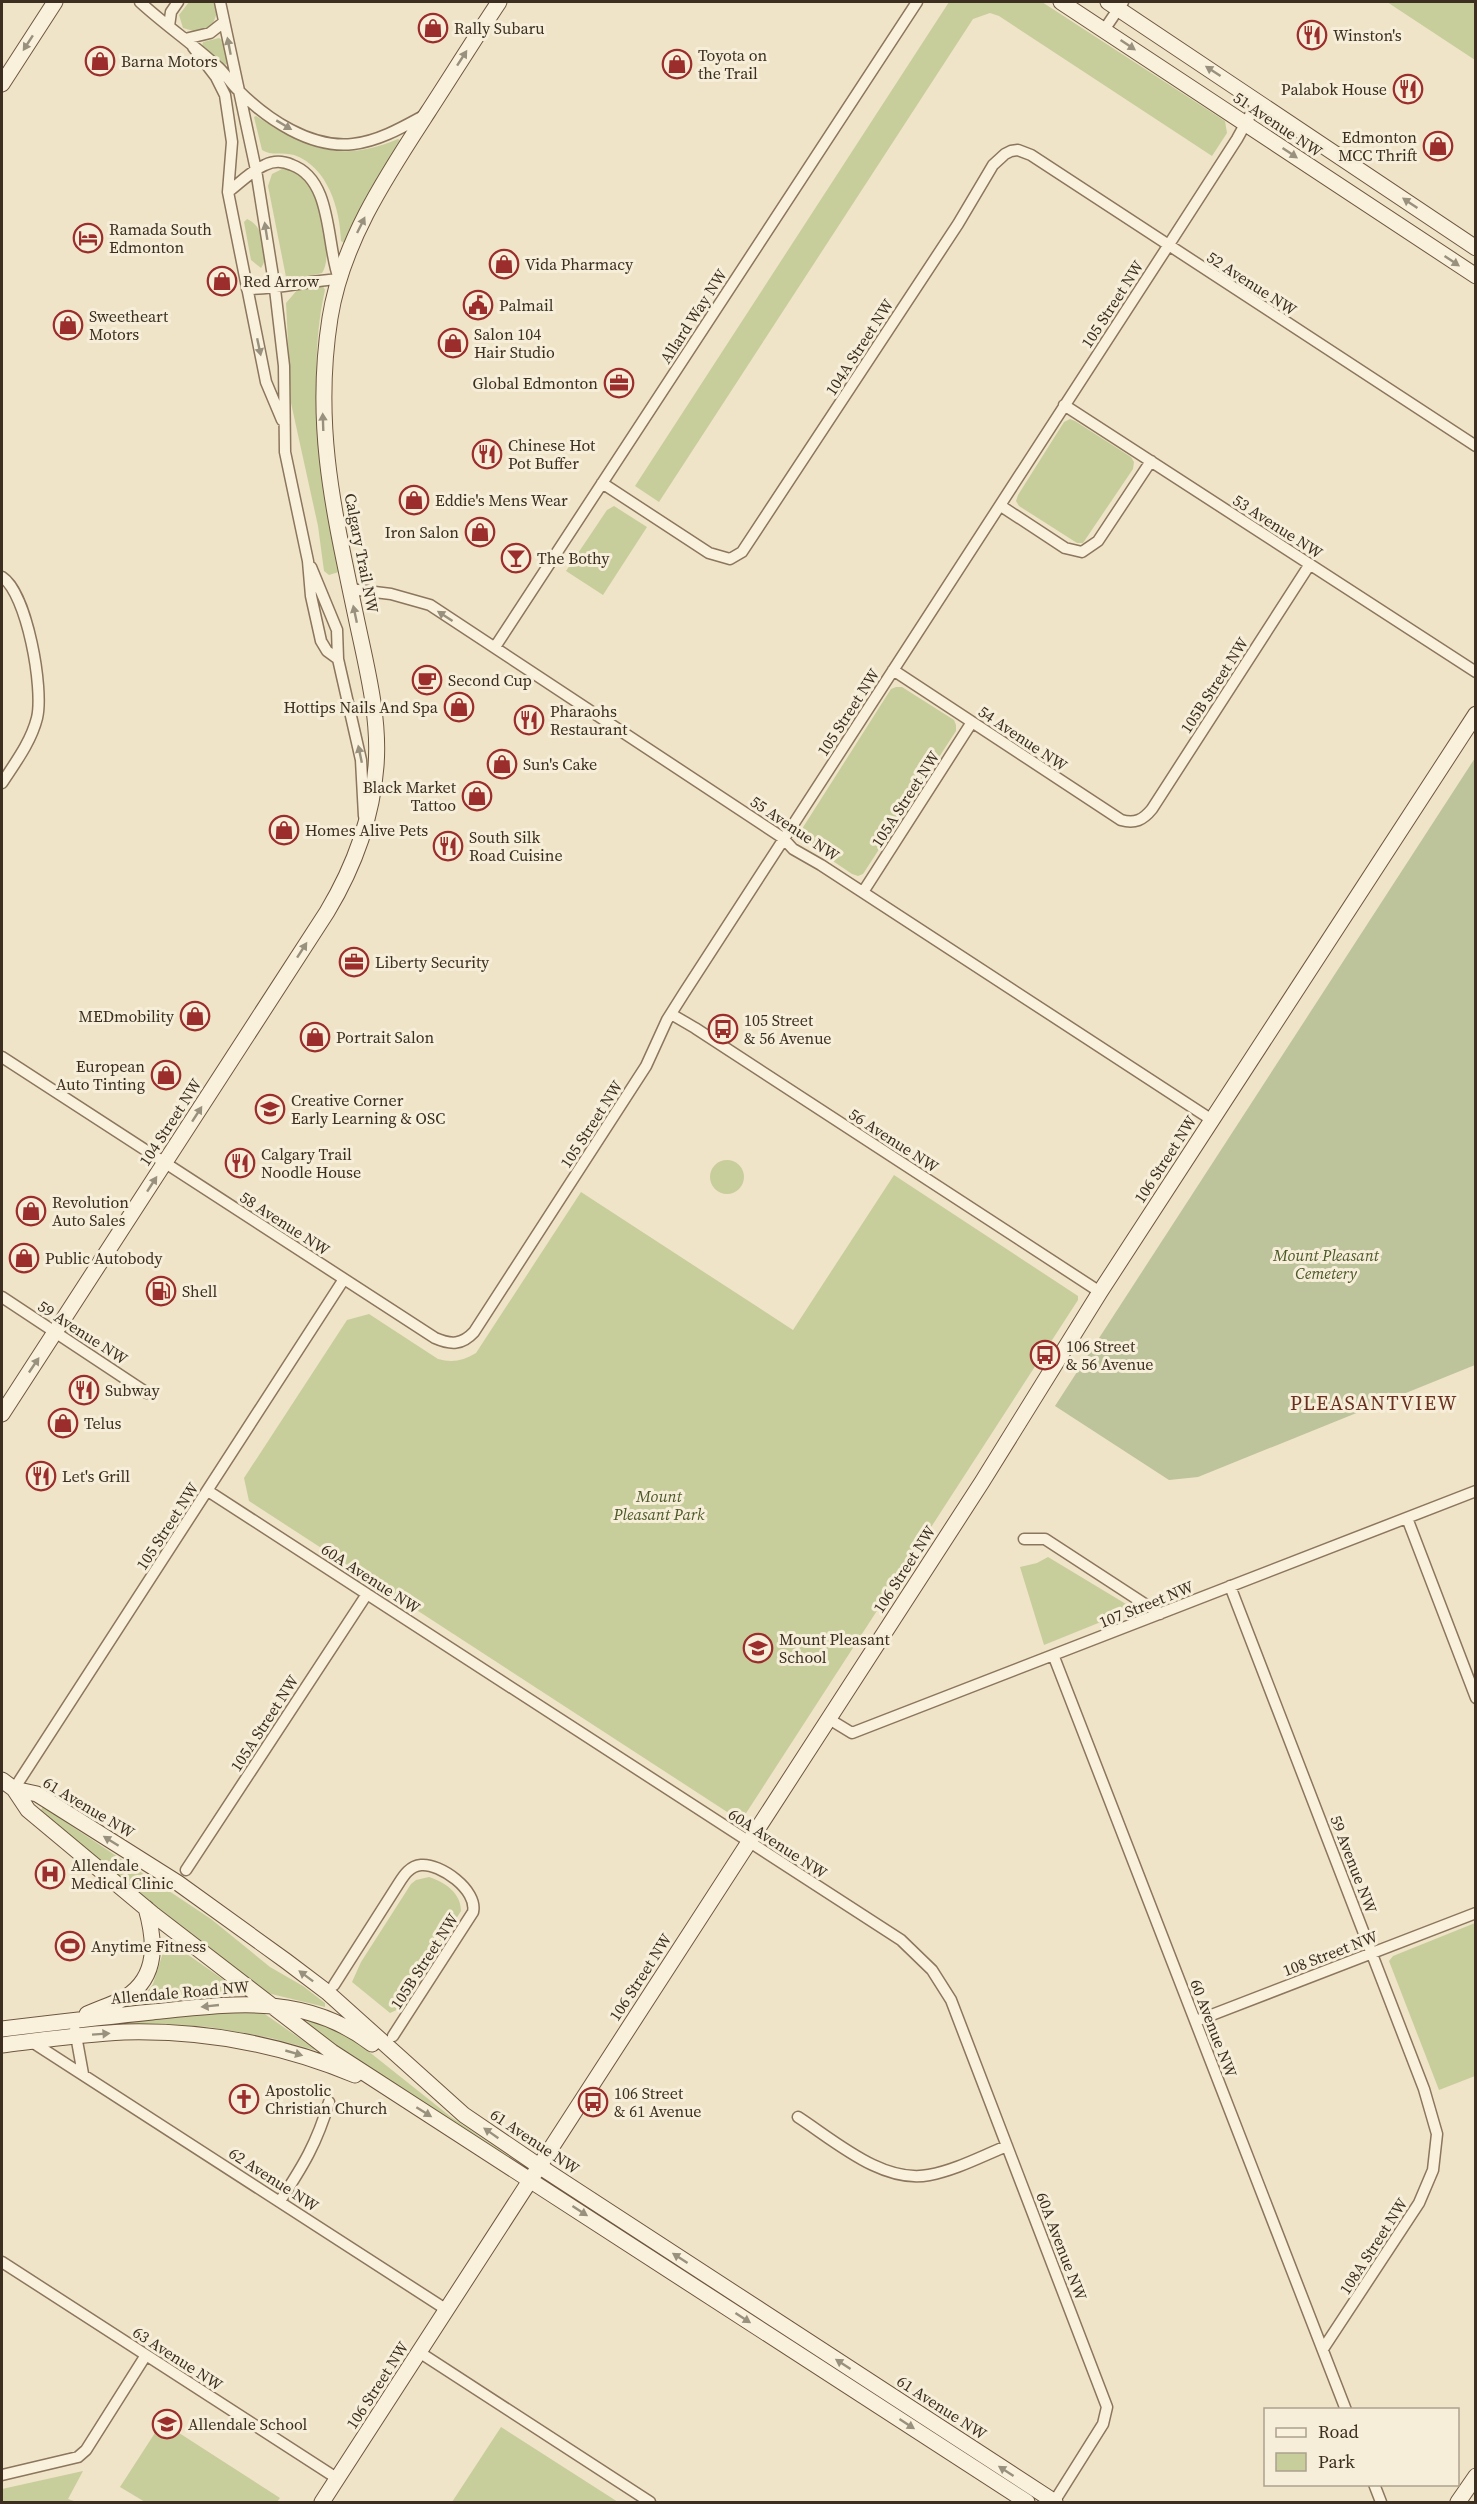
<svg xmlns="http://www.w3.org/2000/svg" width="1477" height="2504" font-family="'Source Serif 4',serif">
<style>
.green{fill:#c7ce9b}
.cemetery{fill:#bdc39a}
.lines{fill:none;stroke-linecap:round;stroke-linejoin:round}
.street-casing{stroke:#8c765d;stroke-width:13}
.secondary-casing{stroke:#6e5740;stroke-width:17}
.street{stroke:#f9f1dc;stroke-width:10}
.secondary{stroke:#f9f1dc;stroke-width:15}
.oneway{fill:#9a907e}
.labels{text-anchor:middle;stroke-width:6;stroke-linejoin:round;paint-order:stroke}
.poi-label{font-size:16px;fill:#3c2e20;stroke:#f6eed8;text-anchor:start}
.street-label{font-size:16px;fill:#3c2e20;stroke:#f6eed8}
.park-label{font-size:16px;font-style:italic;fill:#4b5827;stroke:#f6eed8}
.quarter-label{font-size:20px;letter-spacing:1.5px;fill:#69301f;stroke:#f6eed8}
</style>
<rect width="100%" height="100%" fill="#efe4c8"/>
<path class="green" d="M189,2H213L217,13L212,26L197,32L183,28L179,15Z
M949,2H1042L1225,121L1227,133L1212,156L999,16L990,13L973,19L659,502L635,486Z
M1387,2H1475V60Z
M219,38L224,41L228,62L226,65L202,46L203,42Z
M256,116C307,148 339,164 398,139L400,140L344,243L341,241C340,209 328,167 294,155C283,152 271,156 262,150L254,117Z
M284,168C296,169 308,179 314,190C323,206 333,258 322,273L291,281L286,277L268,186L272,174Z
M247,219C263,225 271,255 261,268L251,260L244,222Z
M323,286L325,290C304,383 327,479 342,571L329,575L324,571L318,526L291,403L286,303L298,289Z
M1070,419L1075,421L1131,457L1134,462L1133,469L1083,543H1077L1019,506L1016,501L1018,495L1064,422Z
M614,506L647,527L603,595L566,571L607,510Z
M896,687H902L954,720L956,725V731L863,874L858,876L852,874L799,838L800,832L891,689Z
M710 1177a17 17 0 1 1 34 0a17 17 0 1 1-34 0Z
M894,1175L1078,1296V1300L741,1821L249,1501L244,1478L347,1320L369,1314L438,1359C452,1363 463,1361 476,1353L581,1192L793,1330Z
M1048,1557L1126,1604L1128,1611L1044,1645L1020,1567L1037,1563Z
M43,1807L211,1919L270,1967L303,1986L325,2003V2007L263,1992L42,1814L40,1811Z
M429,1877C445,1882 461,1893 461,1911L399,2009L390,2013L352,1982L361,1962L411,1884L416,1880Z
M1475,1923V2076L1439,2090L1389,1961L1393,1956Z
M167,1940L234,1987V1991L139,2003L153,1984Z
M259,2010L318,2051L271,2038L209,2027L157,2024L88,2026V2024Z
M299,2015L348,2035L451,2117L509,2156V2158L359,2062L300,2021Z
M162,2422L280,2498L277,2502H145L120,2487Z
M501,2427L618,2502H452Z
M83,2471L68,2499L77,2502H2V2489Z"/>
<path class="cemetery" d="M1475,758V1365L1198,1477L1169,1480L1055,1406Z"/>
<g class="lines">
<g class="street-casing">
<path id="street" d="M140,2C165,25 193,44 218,67C226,74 231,84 239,91C267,119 311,149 353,144C379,141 403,127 425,115
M220,2L256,170L275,289L284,366L285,452L308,561L311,596L321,641L327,651L338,659
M169,26L171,12L178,2
M1104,30L1123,2
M185,39L210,33L224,22
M193,47L216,77L225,95L232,142L228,192L266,382L282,420
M228,192C240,183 251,171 265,165C275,160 283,161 292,165C333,180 326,245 339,279C308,281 278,289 247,289
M1064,405L1476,672
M602,483L709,553L730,559L742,552L958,224L993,165L1005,154L1011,151L1018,150L1031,155L1476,446
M1001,506L1065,548L1082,552L1098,541L1151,461
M311,567L337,630L338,659L361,760L364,816
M2,577C27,593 44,689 37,718C31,742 15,763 2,783
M350,589L391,594L430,605L783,838L793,849L821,865L1212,1120
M495,647L917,2
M893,670L1121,820C1135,824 1143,820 1152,809L1310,564
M863,892L972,722
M671,1014L695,1028L1100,1292
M2,1057L435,1338C451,1345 462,1345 474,1332L646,1066L667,1020L684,993L1168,246L1237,139L1258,101
M2,1297L147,1393
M208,1491L901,1940L932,1970L951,2000L1107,2407L1103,2424L1054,2502
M1407,1518L1476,1698
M1024,1539H1045L1160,1614
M1230,1586L1424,2089L1437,2134L1433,2170L1419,2203L1323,2349
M1054,1657L1346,2410
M829,1719L852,1733C1061,1654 1267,1570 1476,1491
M14,1789L344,1279
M186,1870L367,1594
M334,1985L399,1883C404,1875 410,1866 421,1865C440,1863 478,1890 473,1912L393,2036
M1196,2021L1476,1913
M75,2030L83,2074
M32,2042L447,2310
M798,2117C835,2141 883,2184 929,2175C956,2170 982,2156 1007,2146
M280,2201C303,2166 317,2143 329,2102
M2,2262L338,2479
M419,2352L650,2502
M2,2475L78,2457L86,2450L146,2355
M1374,2484L1381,2502"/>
</g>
<g class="secondary-casing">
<path id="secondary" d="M1061,2L1476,276
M1108,2L1476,248
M2,84L55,2
M2,1414L327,912C354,867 372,819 376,766C380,717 366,665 356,617C334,512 313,426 330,318C342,242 387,175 428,112C452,75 475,38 499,2
M2,1780L14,1789L37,1794L178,1883L286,1961L327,1992L464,2115L539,2166L1055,2502
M14,1789L28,1810L154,1915L332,2052L1027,2502
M87,2014C100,2008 115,2004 126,1997C159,1976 155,1940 146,1908
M2,2029C52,2023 102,2017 152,2012C231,2004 304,1992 372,2044
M2,2045C42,2040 83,2034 124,2032C204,2030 281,2044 355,2075
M322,2502L982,1482L1100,1292L1476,714
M1458,2502L1476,2476"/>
</g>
<use href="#street" class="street"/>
<use href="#secondary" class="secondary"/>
</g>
<defs><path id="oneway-solid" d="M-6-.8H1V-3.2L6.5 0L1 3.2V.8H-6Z" transform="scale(1.5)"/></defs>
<g class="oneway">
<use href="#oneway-solid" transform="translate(28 43) rotate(123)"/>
<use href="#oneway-solid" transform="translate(1128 45) rotate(34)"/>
<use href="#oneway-solid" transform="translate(229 46) rotate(-101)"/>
<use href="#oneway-solid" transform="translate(462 58) rotate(-57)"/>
<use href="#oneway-solid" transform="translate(1213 71) rotate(-147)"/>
<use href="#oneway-solid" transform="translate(284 125) rotate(31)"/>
<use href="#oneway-solid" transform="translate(1290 153) rotate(34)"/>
<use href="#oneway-solid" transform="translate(1410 203) rotate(-146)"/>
<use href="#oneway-solid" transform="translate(361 225) rotate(-64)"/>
<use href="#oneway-solid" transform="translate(266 231) rotate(-99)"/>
<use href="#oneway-solid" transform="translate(1452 261) rotate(34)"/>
<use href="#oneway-solid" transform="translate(259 347) rotate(78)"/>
<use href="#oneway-solid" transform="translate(323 422) rotate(-92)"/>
<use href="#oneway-solid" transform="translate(355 614) rotate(-102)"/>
<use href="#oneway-solid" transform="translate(445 616) rotate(-147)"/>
<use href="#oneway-solid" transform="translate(360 754) rotate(-102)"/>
<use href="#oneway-solid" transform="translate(302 950) rotate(-57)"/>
<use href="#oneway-solid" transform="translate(197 1114) rotate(-57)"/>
<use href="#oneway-solid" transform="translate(152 1184) rotate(-57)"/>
<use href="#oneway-solid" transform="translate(34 1365) rotate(-56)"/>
<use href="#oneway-solid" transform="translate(111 1841) rotate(-148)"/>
<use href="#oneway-solid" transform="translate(306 1976) rotate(-143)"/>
<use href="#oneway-solid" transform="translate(210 2006) rotate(174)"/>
<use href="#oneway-solid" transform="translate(101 2034) rotate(-4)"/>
<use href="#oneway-solid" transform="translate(294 2053) rotate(16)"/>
<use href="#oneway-solid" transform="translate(424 2112) rotate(32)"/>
<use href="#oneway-solid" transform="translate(491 2133) rotate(-145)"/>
<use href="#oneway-solid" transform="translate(580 2211) rotate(33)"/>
<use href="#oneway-solid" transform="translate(680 2258) rotate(-147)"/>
<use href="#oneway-solid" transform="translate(743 2318) rotate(33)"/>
<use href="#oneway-solid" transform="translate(843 2364) rotate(-147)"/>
<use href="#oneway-solid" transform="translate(907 2424) rotate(33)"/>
<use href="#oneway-solid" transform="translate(1006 2471) rotate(-147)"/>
</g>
<defs>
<g id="shop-ring" transform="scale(1.5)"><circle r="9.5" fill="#f6eed8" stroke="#9b2d2c" stroke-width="1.5"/><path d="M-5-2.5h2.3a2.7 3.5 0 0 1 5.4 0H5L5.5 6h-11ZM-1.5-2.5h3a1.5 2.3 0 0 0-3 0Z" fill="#9b2d2c"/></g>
<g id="restaurant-ring" transform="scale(1.5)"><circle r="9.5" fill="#f6eed8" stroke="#9b2d2c" stroke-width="1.5"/><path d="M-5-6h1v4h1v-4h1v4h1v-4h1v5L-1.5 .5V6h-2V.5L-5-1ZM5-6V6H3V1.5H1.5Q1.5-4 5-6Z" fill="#9b2d2c"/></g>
<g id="hotel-ring" transform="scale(1.5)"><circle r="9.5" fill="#f6eed8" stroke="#9b2d2c" stroke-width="1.5"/><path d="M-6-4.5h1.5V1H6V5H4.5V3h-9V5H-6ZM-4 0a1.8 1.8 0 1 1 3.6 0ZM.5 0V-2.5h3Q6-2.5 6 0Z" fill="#9b2d2c"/></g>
<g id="civic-ring" transform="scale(1.5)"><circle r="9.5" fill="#f6eed8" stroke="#9b2d2c" stroke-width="1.5"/><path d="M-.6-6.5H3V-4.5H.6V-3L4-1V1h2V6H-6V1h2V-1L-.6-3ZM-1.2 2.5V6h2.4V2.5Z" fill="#9b2d2c"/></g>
<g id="office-ring" transform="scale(1.5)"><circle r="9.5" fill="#f6eed8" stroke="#9b2d2c" stroke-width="1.5"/><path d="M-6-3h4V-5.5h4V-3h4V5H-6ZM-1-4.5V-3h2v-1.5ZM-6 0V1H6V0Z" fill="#9b2d2c"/></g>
<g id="bar-ring" transform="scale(1.5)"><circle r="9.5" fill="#f6eed8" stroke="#9b2d2c" stroke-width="1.5"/><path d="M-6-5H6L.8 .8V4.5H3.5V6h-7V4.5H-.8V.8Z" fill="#9b2d2c"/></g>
<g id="cafe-ring" transform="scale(1.5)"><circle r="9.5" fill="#f6eed8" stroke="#9b2d2c" stroke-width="1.5"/><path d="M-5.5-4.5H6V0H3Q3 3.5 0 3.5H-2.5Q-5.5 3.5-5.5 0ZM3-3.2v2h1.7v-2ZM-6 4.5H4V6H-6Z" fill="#9b2d2c"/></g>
<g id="bus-ring" transform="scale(1.5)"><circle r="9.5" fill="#f6eed8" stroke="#9b2d2c" stroke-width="1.5"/><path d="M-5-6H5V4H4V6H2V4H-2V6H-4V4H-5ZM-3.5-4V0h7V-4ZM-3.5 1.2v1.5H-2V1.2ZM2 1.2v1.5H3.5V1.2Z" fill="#9b2d2c"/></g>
<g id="school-ring" transform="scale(1.5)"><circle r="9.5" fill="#f6eed8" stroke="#9b2d2c" stroke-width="1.5"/><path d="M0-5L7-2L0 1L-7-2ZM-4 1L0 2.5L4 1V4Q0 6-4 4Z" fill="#9b2d2c"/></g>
<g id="fuel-ring" transform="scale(1.5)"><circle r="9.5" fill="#f6eed8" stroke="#9b2d2c" stroke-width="1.5"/><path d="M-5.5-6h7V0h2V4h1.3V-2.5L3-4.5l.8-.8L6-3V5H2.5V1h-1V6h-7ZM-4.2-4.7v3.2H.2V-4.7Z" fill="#9b2d2c"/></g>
<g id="hospital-ring" transform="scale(1.5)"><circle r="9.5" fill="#f6eed8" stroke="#9b2d2c" stroke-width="1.5"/><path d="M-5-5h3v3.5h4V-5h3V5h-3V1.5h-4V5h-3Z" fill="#9b2d2c"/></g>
<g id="stadium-ring" transform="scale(1.5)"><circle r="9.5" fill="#f6eed8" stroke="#9b2d2c" stroke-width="1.5"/><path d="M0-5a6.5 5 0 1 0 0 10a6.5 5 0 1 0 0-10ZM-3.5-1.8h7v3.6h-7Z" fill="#9b2d2c"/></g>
<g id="church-ring" transform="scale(1.5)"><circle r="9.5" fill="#f6eed8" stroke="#9b2d2c" stroke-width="1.5"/><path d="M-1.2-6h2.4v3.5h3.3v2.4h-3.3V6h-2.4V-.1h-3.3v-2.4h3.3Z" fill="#9b2d2c"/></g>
</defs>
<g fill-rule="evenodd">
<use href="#shop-ring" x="433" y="28"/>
<use href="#restaurant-ring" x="1312" y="35"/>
<use href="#shop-ring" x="100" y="61"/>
<use href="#shop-ring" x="677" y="64"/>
<use href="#restaurant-ring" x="1408" y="89"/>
<use href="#shop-ring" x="1438" y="146"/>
<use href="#hotel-ring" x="88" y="238"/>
<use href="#shop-ring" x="504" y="264"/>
<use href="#shop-ring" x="222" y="281"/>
<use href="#civic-ring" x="478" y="305"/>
<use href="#shop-ring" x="68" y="325"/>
<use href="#shop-ring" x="453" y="343"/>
<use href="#office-ring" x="619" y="383"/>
<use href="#restaurant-ring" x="487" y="454"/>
<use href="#shop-ring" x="414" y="500"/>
<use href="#shop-ring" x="480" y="532"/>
<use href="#bar-ring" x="516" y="558"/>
<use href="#cafe-ring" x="427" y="680"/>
<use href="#shop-ring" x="459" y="707"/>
<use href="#restaurant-ring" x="529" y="720"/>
<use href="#shop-ring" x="502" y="764"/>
<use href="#shop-ring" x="477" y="796"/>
<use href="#shop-ring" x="284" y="830"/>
<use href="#restaurant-ring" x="448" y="846"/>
<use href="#office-ring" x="354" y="962"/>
<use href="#shop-ring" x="195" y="1016"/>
<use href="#bus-ring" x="723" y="1029"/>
<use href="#shop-ring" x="315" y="1037"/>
<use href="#shop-ring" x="166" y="1075"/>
<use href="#school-ring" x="270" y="1109"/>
<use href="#restaurant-ring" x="240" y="1163"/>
<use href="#shop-ring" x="31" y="1211"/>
<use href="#shop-ring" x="24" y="1258"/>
<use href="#fuel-ring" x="161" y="1291"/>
<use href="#bus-ring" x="1045" y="1355"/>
<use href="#restaurant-ring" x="84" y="1390"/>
<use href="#shop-ring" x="63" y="1423"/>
<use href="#restaurant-ring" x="41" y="1476"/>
<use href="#school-ring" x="758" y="1648"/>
<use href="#hospital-ring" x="50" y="1874"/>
<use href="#stadium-ring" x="70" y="1946"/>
<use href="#church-ring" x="244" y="2099"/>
<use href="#bus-ring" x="593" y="2102"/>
<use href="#school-ring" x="167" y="2424"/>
</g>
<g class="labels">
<g class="poi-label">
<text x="454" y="34">Rally Subaru</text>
<text x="1333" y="41">Winston's</text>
<text x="698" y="61">Toyota on<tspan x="698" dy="18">the Trail</tspan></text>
<text x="121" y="67">Barna Motors</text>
<text x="1387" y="95" text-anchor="end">Palabok House</text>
<text x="1417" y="143" text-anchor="end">Edmonton<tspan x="1417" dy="18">MCC Thrift</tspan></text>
<text x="109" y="235">Ramada South<tspan x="109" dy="18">Edmonton</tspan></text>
<text x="525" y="270">Vida Pharmacy</text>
<text x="243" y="287">Red Arrow</text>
<text x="499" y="311">Palmail</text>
<text x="89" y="322">Sweetheart<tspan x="89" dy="18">Motors</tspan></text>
<text x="474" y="340">Salon 104<tspan x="474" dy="18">Hair Studio</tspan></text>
<text x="598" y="389" text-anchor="end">Global Edmonton</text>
<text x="508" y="451">Chinese Hot<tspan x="508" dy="18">Pot Buffer</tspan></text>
<text x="435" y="506">Eddie's Mens Wear</text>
<text x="459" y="538" text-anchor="end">Iron Salon</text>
<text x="537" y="564">The Bothy</text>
<text x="448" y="686">Second Cup</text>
<text x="438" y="713" text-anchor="end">Hottips Nails And Spa</text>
<text x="550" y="717">Pharaohs<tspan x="550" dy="18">Restaurant</tspan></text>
<text x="523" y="770">Sun's Cake</text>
<text x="456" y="793" text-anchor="end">Black Market<tspan x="456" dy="18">Tattoo</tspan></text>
<text x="305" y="836">Homes Alive Pets</text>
<text x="469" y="843">South Silk<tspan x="469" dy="18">Road Cuisine</tspan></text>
<text x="375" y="968">Liberty Security</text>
<text x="174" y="1022" text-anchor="end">MEDmobility</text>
<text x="744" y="1026">105 Street<tspan x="744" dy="18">&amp; 56 Avenue</tspan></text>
<text x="336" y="1043">Portrait Salon</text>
<text x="145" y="1072" text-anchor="end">European<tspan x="145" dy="18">Auto Tinting</tspan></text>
<text x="291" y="1106">Creative Corner<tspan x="291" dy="18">Early Learning &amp; OSC</tspan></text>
<text x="261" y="1160">Calgary Trail<tspan x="261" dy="18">Noodle House</tspan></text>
<text x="52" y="1208">Revolution<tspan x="52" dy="18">Auto Sales</tspan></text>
<text x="45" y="1264">Public Autobody</text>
<text x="182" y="1297">Shell</text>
<text x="1066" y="1352">106 Street<tspan x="1066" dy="18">&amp; 56 Avenue</tspan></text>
<text x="105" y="1396">Subway</text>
<text x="84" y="1429">Telus</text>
<text x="62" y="1482">Let's Grill</text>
<text x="779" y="1645">Mount Pleasant<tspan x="779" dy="18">School</tspan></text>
<text x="71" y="1871">Allendale<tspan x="71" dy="18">Medical Clinic</tspan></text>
<text x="91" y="1952">Anytime Fitness</text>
<text x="265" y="2096">Apostolic<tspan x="265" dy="18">Christian Church</tspan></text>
<text x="614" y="2099">106 Street<tspan x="614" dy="18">&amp; 61 Avenue</tspan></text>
<text x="188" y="2430">Allendale School</text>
</g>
<g class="street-label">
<text transform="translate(1278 124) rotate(34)" y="6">51 Avenue NW</text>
<text transform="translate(1252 283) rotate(33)" y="6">52 Avenue NW</text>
<text transform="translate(1112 304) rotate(-57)" y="6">105 Street NW</text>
<text transform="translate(693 316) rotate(-57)" y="6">Allard Way NW</text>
<text transform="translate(859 347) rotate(-57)" y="6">104A Street NW</text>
<text transform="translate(1278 526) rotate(33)" y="6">53 Avenue NW</text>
<text transform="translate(362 553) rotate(79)" y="6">Calgary Trail NW</text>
<text transform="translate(1214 685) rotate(-57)" y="6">105B Street NW</text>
<text transform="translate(848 712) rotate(-57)" y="6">105 Street NW</text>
<text transform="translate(1023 738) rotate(34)" y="6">54 Avenue NW</text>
<text transform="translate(905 799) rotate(-57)" y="6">105A Street NW</text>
<text transform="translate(795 828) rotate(34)" y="6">55 Avenue NW</text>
<text transform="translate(170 1122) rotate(-57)" y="6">104 Street NW</text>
<text transform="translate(591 1124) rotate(-57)" y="6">105 Street NW</text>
<text transform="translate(894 1140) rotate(33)" y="6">56 Avenue NW</text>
<text transform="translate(1165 1159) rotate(-57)" y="6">106 Street NW</text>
<text transform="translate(285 1223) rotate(33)" y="6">58 Avenue NW</text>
<text transform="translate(83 1332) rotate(33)" y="6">59 Avenue NW</text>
<text transform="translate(167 1526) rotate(-57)" y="6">105 Street NW</text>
<text transform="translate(904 1569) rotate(-57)" y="6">106 Street NW</text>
<text transform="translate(371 1578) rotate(33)" y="6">60A Avenue NW</text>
<text transform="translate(1146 1604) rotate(-22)" y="6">107 Street NW</text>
<text transform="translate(264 1723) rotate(-57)" y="6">105A Street NW</text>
<text transform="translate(89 1807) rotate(31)" y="6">61 Avenue NW</text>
<text transform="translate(778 1843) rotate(33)" y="6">60A Avenue NW</text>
<text transform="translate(1354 1864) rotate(69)" y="6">59 Avenue NW</text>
<text transform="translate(1330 1953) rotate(-21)" y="6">108 Street NW</text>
<text transform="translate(424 1961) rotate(-57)" y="6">105B Street NW</text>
<text transform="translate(640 1977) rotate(-57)" y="6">106 Street NW</text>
<text transform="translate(180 1992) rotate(-5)" y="6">Allendale Road NW</text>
<text transform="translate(1214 2028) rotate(69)" y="6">60 Avenue NW</text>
<text transform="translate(535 2141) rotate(34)" y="6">61 Avenue NW</text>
<text transform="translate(274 2179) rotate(33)" y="6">62 Avenue NW</text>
<text transform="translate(1062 2246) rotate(69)" y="6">60A Avenue NW</text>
<text transform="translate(1373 2246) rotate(-57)" y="6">108A Street NW</text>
<text transform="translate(178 2358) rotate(33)" y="6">63 Avenue NW</text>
<text transform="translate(377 2385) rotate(-57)" y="6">106 Street NW</text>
<text transform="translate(942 2407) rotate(33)" y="6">61 Avenue NW</text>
</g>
<g class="park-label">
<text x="1326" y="1261">Mount Pleasant<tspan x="1326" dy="18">Cemetery</tspan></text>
<text x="659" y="1502">Mount<tspan x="659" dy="18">Pleasant Park</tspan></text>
</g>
<g class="quarter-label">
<text x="1374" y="1410">PLEASANTVIEW</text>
</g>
</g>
<rect width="1477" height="2504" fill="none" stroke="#3c2e20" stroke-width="6"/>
<rect x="1264" y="2408" width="195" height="78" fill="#f6eed8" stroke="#aca18e" stroke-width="1.5"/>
<rect x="1276" y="2428" width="30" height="9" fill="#f9f1dc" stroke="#aca18e" stroke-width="1.5"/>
<text x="1318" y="2438" font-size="18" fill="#3c2e20">Road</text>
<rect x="1276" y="2453" width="30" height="18" fill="#c7ce9b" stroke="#aca18e" stroke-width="1.5"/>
<text x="1318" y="2468" font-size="18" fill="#3c2e20">Park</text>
</svg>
